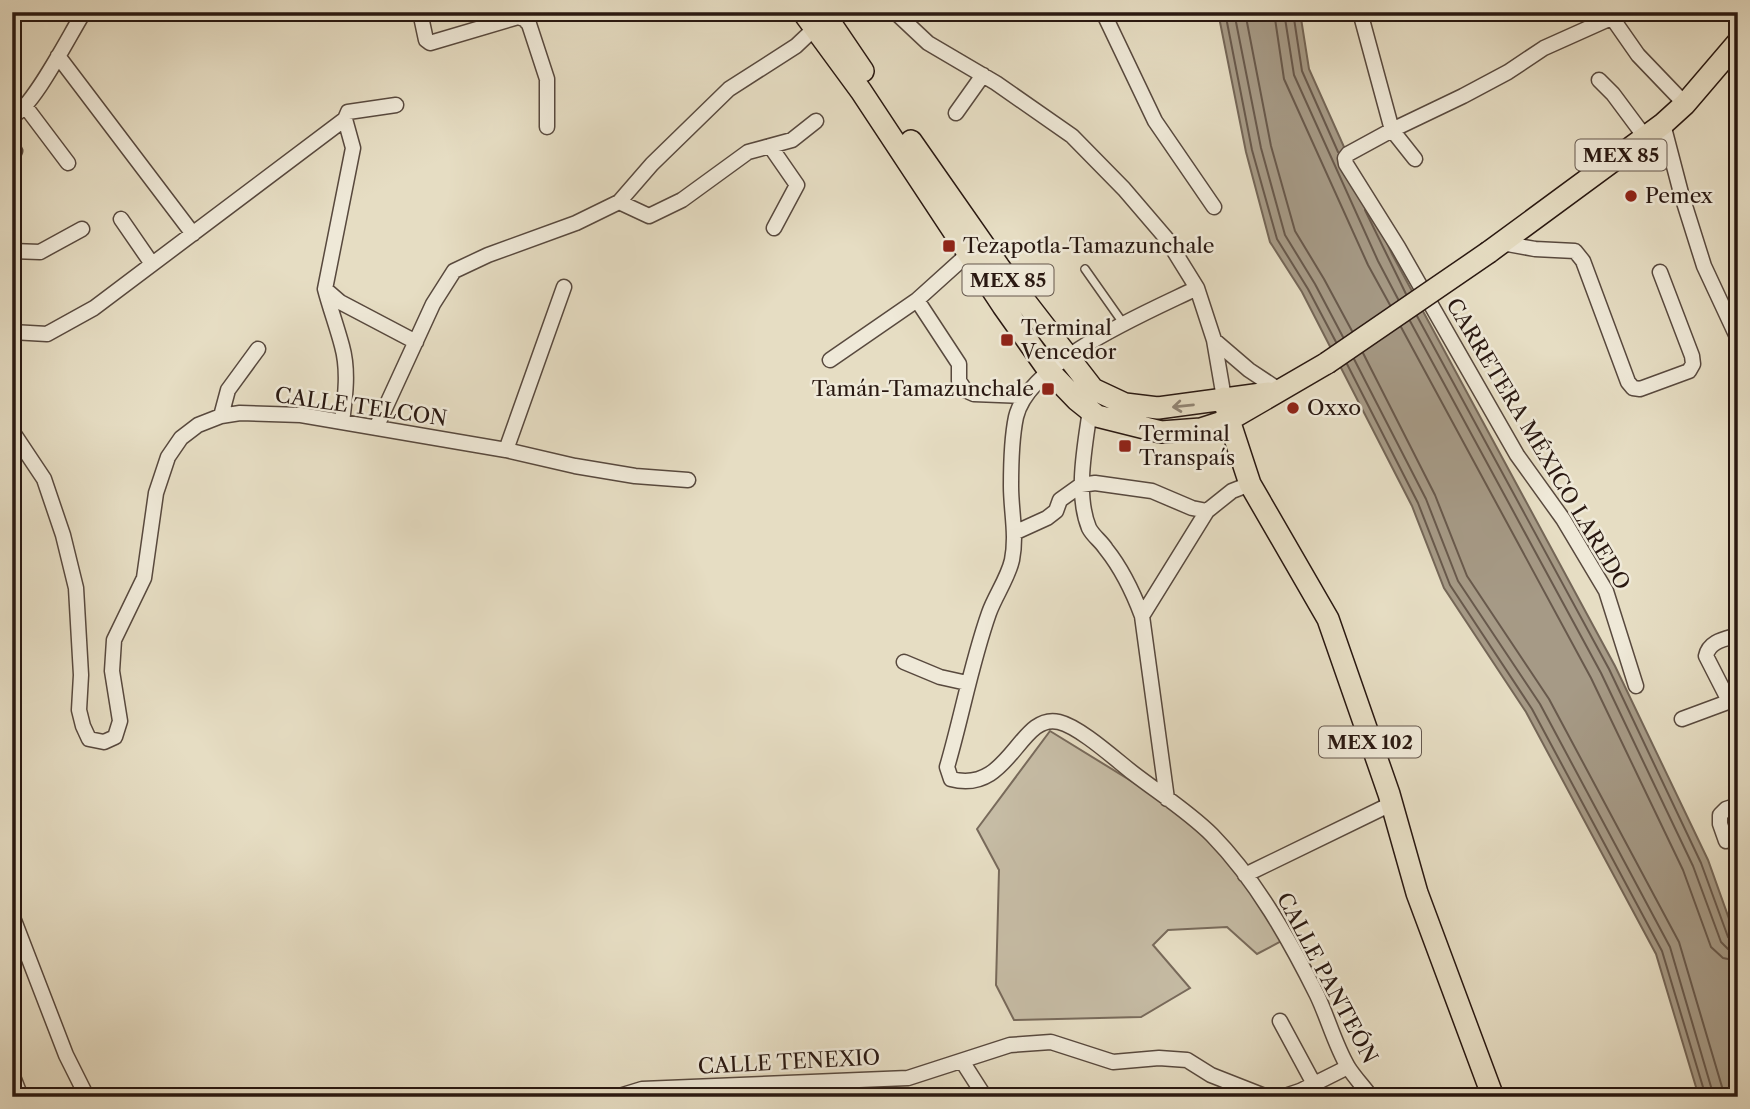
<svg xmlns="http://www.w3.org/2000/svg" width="1750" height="1109" font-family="'Libre Caslon Text',serif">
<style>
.green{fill:#c6bca5;stroke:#786a5b;stroke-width:2}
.water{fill:#a69a86;stroke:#746657;stroke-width:2}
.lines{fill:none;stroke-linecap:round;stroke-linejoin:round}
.shore{stroke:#68594c;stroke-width:2}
.service-casing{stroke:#58493e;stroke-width:10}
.minor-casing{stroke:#58493e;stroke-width:17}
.primary-casing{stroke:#291811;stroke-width:24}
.service{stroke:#efe9d8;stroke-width:7}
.minor{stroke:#efe9d8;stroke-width:14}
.primary{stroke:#e6ddc3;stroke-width:21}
.primary-bridge-casing{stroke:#291811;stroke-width:24;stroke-linecap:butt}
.primary-bridge{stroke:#e6ddc3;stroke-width:21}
.oneway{stroke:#918473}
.poi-dot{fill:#8f2418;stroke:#efe9d8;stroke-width:2.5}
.labels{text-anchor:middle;stroke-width:5;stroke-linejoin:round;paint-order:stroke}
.shield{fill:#efe9d8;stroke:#64574d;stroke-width:2}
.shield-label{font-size:19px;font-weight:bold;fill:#291811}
.poi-label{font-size:21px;fill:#291811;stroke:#efe9d8;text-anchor:start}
.street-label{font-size:21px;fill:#291811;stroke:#efe9d8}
</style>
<rect width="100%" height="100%" fill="#e6ddc3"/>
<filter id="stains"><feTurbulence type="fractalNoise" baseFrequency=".00286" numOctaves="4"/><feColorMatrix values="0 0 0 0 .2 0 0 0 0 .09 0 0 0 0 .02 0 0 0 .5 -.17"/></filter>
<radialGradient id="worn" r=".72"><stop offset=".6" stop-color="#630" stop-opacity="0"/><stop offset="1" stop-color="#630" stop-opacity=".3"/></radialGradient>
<path class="green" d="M1050,731L1193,819L1289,937L1257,954L1227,927L1168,930L1153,945L1190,988L1141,1017L1014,1020L996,985L999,870L977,829Z"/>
<path class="water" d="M1218,12H1300L1309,69L1392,254L1615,666L1708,860L1738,944V1097H1699L1656,954L1526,712L1444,588L1412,506L1302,292L1270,242L1246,152Z"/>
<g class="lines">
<path class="shore" d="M1225,12L1252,150L1277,239L1308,289L1336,342
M1234,12L1261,148L1285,235L1315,284L1343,337
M1245,12L1271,146L1295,231L1324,279L1352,331
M1274,12L1284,79L1368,265L1390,305
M1284,12L1294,75L1378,261L1398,299
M1293,12L1302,71L1338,152
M1365,210L1406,294
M1417,316L1609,669L1701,863L1728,937L1732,941L1738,942
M1410,321L1601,673L1693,866L1721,942L1728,949L1738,951
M1401,327L1591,678L1683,870L1711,947L1723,958L1738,961
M1363,353L1435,495L1467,576L1549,699L1679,942L1725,1097
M1354,359L1426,499L1458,581L1540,704L1670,947L1714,1097
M1347,364L1418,503L1450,585L1532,709L1662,951L1706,1097"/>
<g class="service-casing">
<path id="service" d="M1085,269L1123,323"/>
</g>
<g class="minor-casing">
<path id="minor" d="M420,12L426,40L430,43L518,17L524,19L529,24L547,79V127
M895,12L928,43L996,83L1072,136L1124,189L1166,238L1197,288L1214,340L1224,398
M1103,12L1155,121L1214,207
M1360,12L1392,130L1415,159
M1608,12L1638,55L1685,104
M1611,18L1544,48L1508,72L1463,96L1392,130L1348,154L1345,158L1346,164L1398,247L1517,455L1563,519L1606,591L1636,686
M58,56L193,234
M1599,80L1613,94L1645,137
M25,106L68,163
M956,113L983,75
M12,116C32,110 71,32 84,12
M345,119L353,148L325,289L340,302L416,342
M1663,124L1681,193L1704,266L1738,339
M770,146L797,185L774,228
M12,149L15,151
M619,202L649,216L682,200L748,152L792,140L816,121
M121,219L152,264
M1502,243L1535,249L1575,251L1583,261L1628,382L1633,388L1640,389L1689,371L1693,364L1692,356L1660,272
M12,251L40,252L82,229
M1197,288C1148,312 1029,361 1016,417C1012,436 1011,467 1011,486C1011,511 1017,535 1012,560C1008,578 995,596 989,613C971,664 962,716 947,767L951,779C1010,795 1019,712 1059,722C1080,727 1115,759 1133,773C1159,793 1189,812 1212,835C1256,880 1289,939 1317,995C1328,1018 1335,1045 1348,1067C1355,1078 1364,1087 1371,1097
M325,289C330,308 337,327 342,346C349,371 345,398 342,422
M917,300L959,364V381L965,390L974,394L1026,396
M12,332L47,334L94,308L345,119L348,112L396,105
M1214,340L1249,370L1279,390
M830,360L917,300L968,254
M1090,410C1085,446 1075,494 1089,528C1093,536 1101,541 1106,549C1122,569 1133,592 1142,616
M221,416L228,390L258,349
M376,428L433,304L454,271L488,255L576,223L619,202L652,164L729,89L796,46L815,28
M12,431L44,479L63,535L76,588L81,675L79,710L83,726L89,739L104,742L115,737L120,721L112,671L114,640L144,578L156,493L168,457L181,438L198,425L221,416L240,413L301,415L506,450L575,466L635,476L688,480
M506,450L564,287
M1014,533L1047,518L1056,511L1060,500L1081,485L1095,483L1152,491L1192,508L1207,511
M904,662L940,677L967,683
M1729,701L1706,656C1709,641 1725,639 1738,635
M1682,719L1736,699
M1167,799L1142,616L1207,511L1232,491L1250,484
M1726,841L1720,824V815L1726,809L1738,805
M1245,875L1391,804
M12,915L66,1055L87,1097
M1280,1021L1314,1084
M962,1061L985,1097
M12,1074L21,1097
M616,1097L642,1089L908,1078L1010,1045L1051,1042L1113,1062L1159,1058L1187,1060L1211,1075L1267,1097
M1282,1097L1300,1091L1348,1067"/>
</g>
<g class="primary-casing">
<path id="primary" d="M803,12L861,91L1003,306L1049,371L1077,400L1097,416L1161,432L1201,429L1229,420L1327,363
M823,12L863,71
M911,141L1004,274L1093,389L1125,404L1158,408L1269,393
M1489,252L1663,124L1685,104L1738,42
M1224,398L1229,420L1250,484L1328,619L1389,794L1417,893L1493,1097"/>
</g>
<use href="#service" class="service"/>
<use href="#minor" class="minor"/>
<use href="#primary" class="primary"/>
<g class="primary-bridge-casing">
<path id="primary-bridge" d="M1327,363L1489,252"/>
</g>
<use href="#primary-bridge" class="primary-bridge"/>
</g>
<defs><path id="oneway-shaft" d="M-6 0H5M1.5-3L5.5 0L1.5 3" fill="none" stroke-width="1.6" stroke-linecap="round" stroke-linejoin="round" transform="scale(1.75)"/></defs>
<use class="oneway" href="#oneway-shaft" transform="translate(1183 406) rotate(174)"/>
<g class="poi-dot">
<circle cx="1631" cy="196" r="7"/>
<rect x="942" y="239" width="14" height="14" rx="3.5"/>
<rect x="1000" y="333" width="14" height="14" rx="3.5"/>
<rect x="1041" y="382" width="14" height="14" rx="3.5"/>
<circle cx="1293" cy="408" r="7"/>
<rect x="1118" y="439" width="14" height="14" rx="3.5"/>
</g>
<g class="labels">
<g class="shield">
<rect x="1575.5" y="139.5" width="91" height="31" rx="5"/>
<rect x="962.5" y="264.5" width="91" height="31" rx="5"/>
<rect x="1319" y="726.5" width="102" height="31" rx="5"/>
</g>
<g class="shield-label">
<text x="1621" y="162">MEX 85</text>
<text x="1008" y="287">MEX 85</text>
<text x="1370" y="749">MEX 102</text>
</g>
<g class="poi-label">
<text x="1645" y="203">Pemex</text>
<text x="963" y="253">Tezapotla-Tamazunchale</text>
<text x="1021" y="335">Terminal<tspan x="1021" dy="24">Vencedor</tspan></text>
<text x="1034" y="396" text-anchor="end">Tamán-Tamazunchale</text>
<text x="1307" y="415">Oxxo</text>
<text x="1139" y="441">Terminal<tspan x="1139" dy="24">Transpaís</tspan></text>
</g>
<g class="street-label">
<text transform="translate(361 407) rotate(8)" y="7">CALLE TELCON</text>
<text transform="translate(1538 444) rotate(59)" y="7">CARRETERA MÉXICO LAREDO</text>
<text transform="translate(1327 978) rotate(62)" y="7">CALLE PANTEÓN</text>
<text transform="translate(789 1062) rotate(-3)" y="7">CALLE TENEXIO</text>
</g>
</g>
<rect width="1750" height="1109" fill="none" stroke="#e6ddc3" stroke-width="42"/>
<rect x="14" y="14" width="1722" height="1081" fill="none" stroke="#291811" stroke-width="3.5"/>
<rect x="21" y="21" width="1708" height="1067" fill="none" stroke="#291811" stroke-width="2"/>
<rect width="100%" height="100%" filter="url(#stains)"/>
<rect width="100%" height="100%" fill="url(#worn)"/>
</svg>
